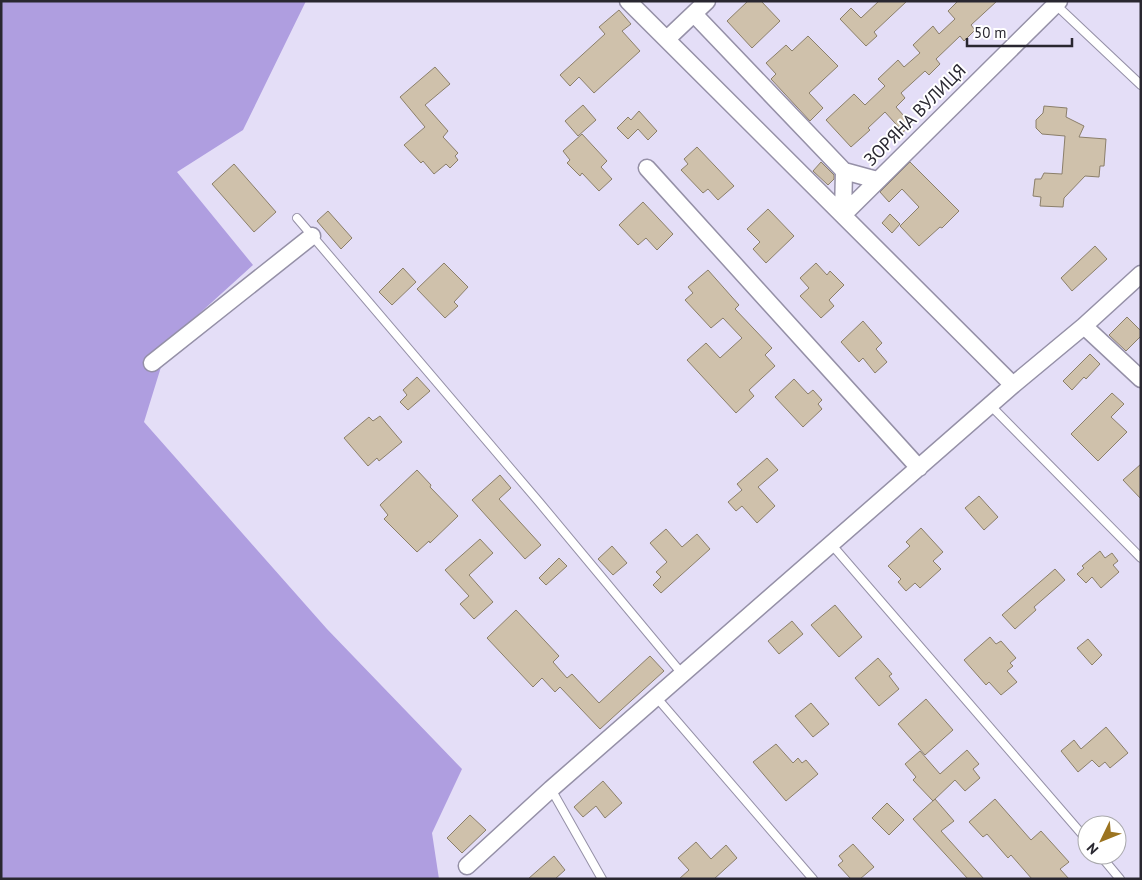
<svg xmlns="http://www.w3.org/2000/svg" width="1142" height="880" font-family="'PT Sans',sans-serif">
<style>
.forest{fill:#af9ee0}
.building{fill:#cfc1ab;stroke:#8b7f6a}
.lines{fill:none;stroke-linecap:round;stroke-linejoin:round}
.lane-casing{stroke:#9590a7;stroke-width:10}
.street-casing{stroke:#9590a7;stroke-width:19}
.lane{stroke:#fff;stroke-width:8}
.street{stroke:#fff;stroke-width:16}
.labels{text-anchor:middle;stroke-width:4;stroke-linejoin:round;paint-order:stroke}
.street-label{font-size:18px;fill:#292730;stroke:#fff}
</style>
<rect width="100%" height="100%" fill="#e4def7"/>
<path class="forest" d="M1,1H306L243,130L177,172L253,265L169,341L144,422L327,629L462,769L432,833L439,879H1Z"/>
<path class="building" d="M748,1H761L780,21L752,48L727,21Z
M879,1H907L874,32L877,36L866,46L840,19L851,8L861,18Z
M958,1H997L971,25L975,30L964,41L960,36L936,59L940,64L929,75L925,71L901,93L905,98L896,107L912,125L903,132L885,112L868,128L870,130L851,147L826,120L854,94L865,105L885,86L878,79L898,60L904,67L920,53L913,45L933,26L939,34L955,19L948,11Z
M619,10L631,24L622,31L640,51L594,93L579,77L570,86L560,75L605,34L599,27Z
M808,36L838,66L809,93L823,108L810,121L771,79L776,74L766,63L786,45L792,51Z
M435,67L450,84L425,105L448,131L443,137L458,153L455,156L458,160L450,168L446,164L434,174L423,161L421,163L404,145L425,127L400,97Z
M583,105L596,120L578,136L565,121Z
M1044,106L1067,108L1066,117L1084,126L1079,137L1106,139L1104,166H1100L1099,177L1085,176L1064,198L1063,207L1040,206L1041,197L1033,196L1035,179H1041L1044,173L1062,174L1065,136L1042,134L1036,128V120L1043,113Z
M639,111L657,131L648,140L638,129L628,139L617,128L628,117L631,120Z
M582,134L607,161L601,167L612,179L599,191L582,173L580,176L567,163L570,160L563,151Z
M697,147L734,186L718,200L708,189L703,193L681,170L688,164L684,159Z
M821,162L834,175V179L828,185L813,171Z
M910,162L959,211L942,228L940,227L919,246L900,226L919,207L902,189L889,202L880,192Z
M234,164L276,212L254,232L212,184Z
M643,202L673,234L657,250L646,238L638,245L619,225Z
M768,209L794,236L766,263L753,249L760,242L747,229Z
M328,211L352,238L341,249L317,221Z
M890,214L900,224L892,233L882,223Z
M1095,246L1107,259L1072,291L1061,278Z
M444,263L468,287L454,302L458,306L445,318L417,289Z
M816,263L827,275L830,271L844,285L829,300L834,306L821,318L800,296L809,288L800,278Z
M403,268L416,282L392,305L379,292Z
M708,270L739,305L735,309L772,348L765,355L775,366L749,390L754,396L736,413L687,360L706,343L720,358L742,338L723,318L711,328L685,300L693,293L688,287Z
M1127,317L1141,331V336L1126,351L1109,335Z
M863,321L882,343L876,349L887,362L875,373L863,358L859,362L841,342Z
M1090,354L1100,364L1086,379L1084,377L1072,390L1063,381Z
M417,377L430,391L408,410L400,402L407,395L403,390Z
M794,379L808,394L813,390L822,400L818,404L822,409L803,427L775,397Z
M1112,393L1124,404L1111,417L1127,432L1098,461L1071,434Z
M380,416L402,442L379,461L377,458L368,466L344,438L369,417L373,421Z
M767,458L778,470L758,487L775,506L757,523L742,506L736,511L728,502L742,490L737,484Z
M1141,464V499L1123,480Z
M417,470L431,485L430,487L458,516L430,543L429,541L417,552L384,519L388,515L380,505Z
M500,475L511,488L499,499L541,545L525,559L472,500Z
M979,496L998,517L984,530L965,508Z
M921,528L943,552L933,561L941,569L920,588L915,583L906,591L898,582L901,579L888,566L910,546L906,542Z
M666,529L682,547L697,534L710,549L661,593L653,585L661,577L656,572L667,562L650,543Z
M480,539L493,553L469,575L493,602L474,619L460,604L469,596L445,570Z
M612,546L627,563L613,575L598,559Z
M1100,551L1105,558L1112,553L1118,561L1113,565L1119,572L1101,588L1092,577L1086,583L1077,574L1084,568L1082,566Z
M559,558L567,566L546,585L539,578Z
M1055,569L1065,580L1034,607L1036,610L1015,629L1002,615Z
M835,605L862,637L839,657L811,625Z
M516,610L559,656L553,662L567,678L572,674L599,703L650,656L664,671L600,729L560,687L555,692L542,678L533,687L487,638Z
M792,621L803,634L779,654L768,641Z
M990,637L996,644L1001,641L1016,658L1010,663L1013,666L1007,671L1017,682L1001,695L989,682L986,685L964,660Z
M1088,639L1102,655L1092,665L1077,648Z
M878,658L892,674L889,676L899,689L879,706L855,678Z
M926,699L953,730L925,755L898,724Z
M811,703L829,724L813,737L795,716Z
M1106,727L1128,753L1110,768L1105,762L1099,767L1092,760L1078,772L1061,751L1074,740L1081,749Z
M776,744L793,763L798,758L802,763L806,760L818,774L786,801L753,762Z
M967,750L979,764L973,769L980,778L965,791L955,780L933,801L913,780L916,777L905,764L920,751L940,774Z
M603,781L622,803L605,818L596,806L583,817L574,807Z
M935,799L954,821L941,831L984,879H968L913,819Z
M995,799L1031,840L1041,831L1069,862L1060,869L1069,879H1032L1011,855L1008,858L987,834L983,837L969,822Z
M887,803L904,820L889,835L872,818Z
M470,815L486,830L462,853L447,838Z
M696,842L711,859L726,845L737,858L714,879H679L689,870L678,858Z
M853,844L874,867L860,879H851L838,865L843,861L839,856Z
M554,856L565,870L555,879H528Z"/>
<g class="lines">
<g class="lane-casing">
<path id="lane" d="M1055,4L1141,85
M297,218L539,502L683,675
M990,405L1141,558
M832,545L1087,840
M657,698L813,879
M551,789L602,879
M1100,855L1120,879"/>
</g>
<g class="street-casing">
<path id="street" d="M694,14L844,171
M667,39L707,1
M647,168L919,468
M843,215L1059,1
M843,215L844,171L877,180
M1084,326L1141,379
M152,363L312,236
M1013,385L1084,326L1141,274
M467,866L551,789L1013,385L628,1"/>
</g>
<use href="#lane" class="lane"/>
<use href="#street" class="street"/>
</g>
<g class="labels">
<g class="street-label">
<text transform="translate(915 115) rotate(-45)" y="6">ЗОРЯНА ВУЛИЦЯ</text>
</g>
</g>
<rect width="1142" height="880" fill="none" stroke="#292730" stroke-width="5"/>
<g transform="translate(1102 840) rotate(227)"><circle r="24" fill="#ffffff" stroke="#a9a9ac"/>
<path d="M0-4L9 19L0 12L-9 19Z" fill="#9c7421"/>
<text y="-8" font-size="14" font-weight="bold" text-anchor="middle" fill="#292730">N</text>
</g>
<path d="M967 38v8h105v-8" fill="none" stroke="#292730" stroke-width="2.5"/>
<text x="974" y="38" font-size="15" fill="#292730" stroke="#ffffff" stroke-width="4" paint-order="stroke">50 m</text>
</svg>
